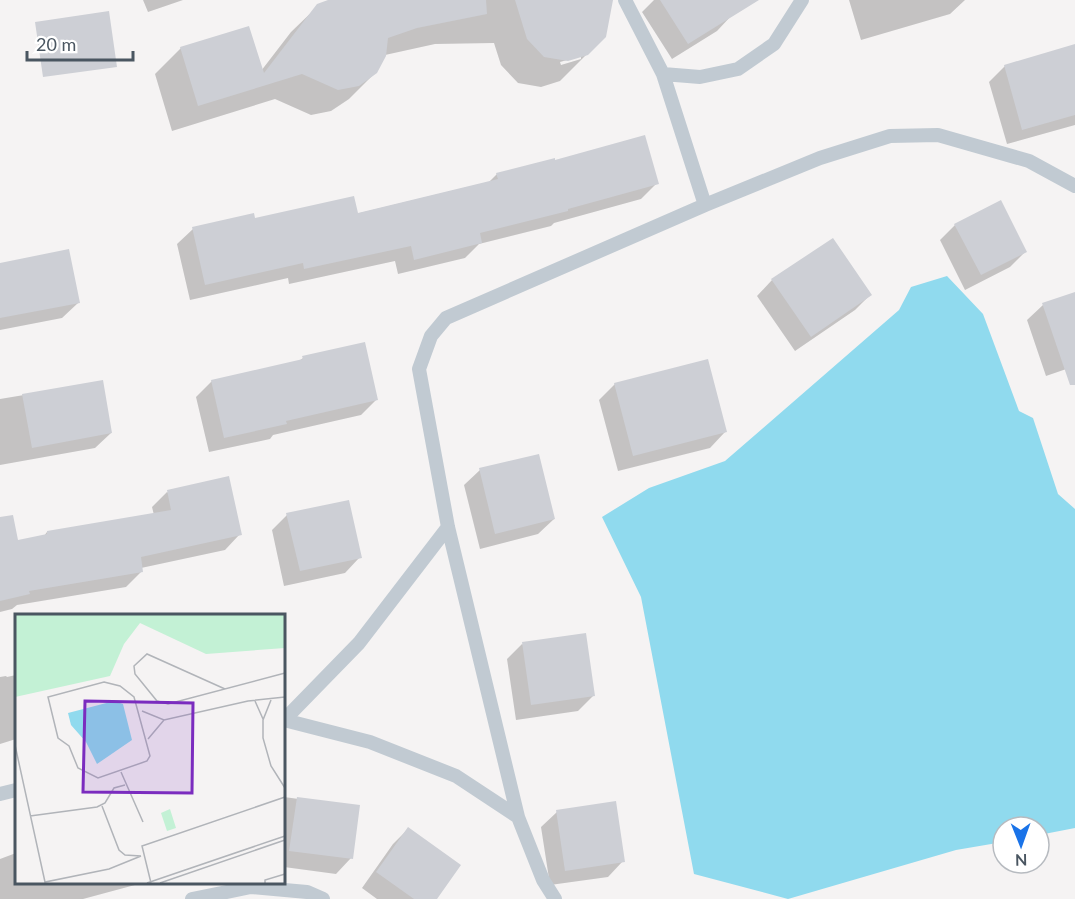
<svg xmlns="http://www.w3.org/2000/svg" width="1075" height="899" font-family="Lato,sans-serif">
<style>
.water{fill:#90daee}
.shadow{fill:#0003;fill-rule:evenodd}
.building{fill:#cdcfd5}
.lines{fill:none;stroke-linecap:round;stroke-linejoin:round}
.service{stroke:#c1cad2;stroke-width:14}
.inset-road{fill:none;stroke:#b1b4b9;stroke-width:1.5}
.view{fill:#7b2cbf;fill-opacity:0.15;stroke:#7b2cbf;stroke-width:3}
.inset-edge{fill:none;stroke:#4a5661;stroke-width:3}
</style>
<rect width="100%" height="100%" fill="#f5f3f3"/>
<path class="water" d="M947,276L983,314L1019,411L1033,418L1058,494L1075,509V828L1039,835V827H1003V842L956,850L788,899L694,874L641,597L602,517L649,488L725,461L899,310L911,287Z"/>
<path class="shadow" d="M143,0H183L148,12Z
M332,0H605L587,54L560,81L541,87L518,83L501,65L494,43L435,44L385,55L376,72L349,99L331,111L311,115L275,99L172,131L155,74L181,48L261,71L291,32L318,6ZM581,56V59L561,65L560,62Z
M654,0H722L732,15L717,31L672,59L642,12Z
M849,0H965L950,14L861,40Z
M1075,46V125L1007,144L989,82L1005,66Z
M497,174L657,183L641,199L554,223L551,226L479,244L465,258L398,274L395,261L289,284L288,278L190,300L177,244L193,229L254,219L356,214L489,182Z
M955,225L1025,252L1010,267L965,290L940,240Z
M0,264L78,303L62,318L0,330Z
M772,280L870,295L855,310L795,351L757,296Z
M1075,294V366L1046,376L1027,320L1043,305Z
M303,358L376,400L361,415L273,435L270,439L209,452L196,397L212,381L299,361Z
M102,382L111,433L95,448L0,465V399Z
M615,384L725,432L710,448L618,471L599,400Z
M480,470L554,519L538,534L480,549L464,485Z
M167,492L240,534L225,550L141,568L142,571L126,587L17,605L12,609L0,612V545L44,536L47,532L154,515L152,507Z
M287,515L360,557L345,573L284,586L272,530Z
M522,644L594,695L578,711L516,720L507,659Z
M16,675V739L0,744V677L6,676L7,677Z
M284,797L358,807L351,858L336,874L284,867Z
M557,812L623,861L608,877L550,885L541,827Z
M408,829L435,899H377L362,888L393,844Z
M16,853V882H146L83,899H0V859Z"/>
<path class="building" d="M328,0H486L487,14L417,28L388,38L386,56L377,73L359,86L338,90L302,74L198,106L180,47L249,26L264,73L317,4Z
M515,0H613L606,37L588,55L568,61L544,57L527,39Z
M660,0H759L688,44Z
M109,11L117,67L43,77L35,22Z
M1075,44V115L1022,130L1004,65Z
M645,135L659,184L568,209V211L480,233L482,243L414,260L411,246L304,269L303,263L205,285L192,227L254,213L255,218L354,196L358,213L498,179L496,173L555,158V160Z
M1001,200L1027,252L981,275L954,224Z
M833,238L872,295L811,337L771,279Z
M69,249L80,303L0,318V263Z
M1075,292V385H1070L1042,303Z
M365,342L378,400L286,421L287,424L224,438L211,380L303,359L302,356Z
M708,359L727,432L633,456L614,383Z
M103,380L112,433L32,448L22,394Z
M539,454L555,519L495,534L479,468Z
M229,476L242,535L141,557L143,572L29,591L30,594L0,601V517L13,515L18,540L47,534V531L171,510L167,490Z
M349,500L362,558L300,571L286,513Z
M586,633L595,696L531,705L522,642Z
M297,797L360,805L353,859L289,851Z
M616,801L625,862L565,871L556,810Z
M408,827L461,865L437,899H414L376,872Z"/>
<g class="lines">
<path class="service" d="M625,0L663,74L705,205
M663,74L700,77L738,69L774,44L802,0
M284,720L370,742L456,776L518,817
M284,720L359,643L448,527
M0,794L16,790
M192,899L251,887L307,892L323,899
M555,899L543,880L518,817L448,527L419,369L431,336L446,318L705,205L820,158L890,136L938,135L1029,161L1075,186"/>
</g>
<g transform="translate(15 614)">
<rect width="270" height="270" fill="#f5f3f3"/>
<path d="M0,1H270V34L191,40L125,9L109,30L95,62L0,83ZM155,195L161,214L152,217L146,199Z" fill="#c3f1d5"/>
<path d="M99,87L108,90L117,126L82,150L71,128L56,111L53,99Z" fill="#90daee"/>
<path class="inset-road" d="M89,68L105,72L119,83L135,142L132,147L83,164L63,154L54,132L43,124L33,83ZM210,75L132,40L119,52L120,60L142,87L153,90L270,59M256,86L248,106V124L256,152L270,174M240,87L248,105M127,97L149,106L233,87L270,83M133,125L149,106M0,131L30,268L94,255L126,242M106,158L128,208M87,192L104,236L110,241L126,242M15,202L82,193L90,189L99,174L110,171M132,269L270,222M136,269L127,232L270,183M145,269L270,226M250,269V266L270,260"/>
<path class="view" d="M70,87L178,89L177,179L68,178Z"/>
<rect width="270" height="270" class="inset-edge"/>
</g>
<g transform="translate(1021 845) rotate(179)"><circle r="28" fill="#ffffff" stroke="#b7bbc0" stroke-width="1.5"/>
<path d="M0-4.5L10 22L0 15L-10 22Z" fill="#1a73e8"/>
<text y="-9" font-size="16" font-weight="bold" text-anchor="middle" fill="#4a5661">N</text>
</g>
<path d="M27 51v9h106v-9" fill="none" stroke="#4a5661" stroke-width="3"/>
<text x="36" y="51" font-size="18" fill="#4a5661" stroke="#ffffff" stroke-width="4.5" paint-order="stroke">20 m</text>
</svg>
